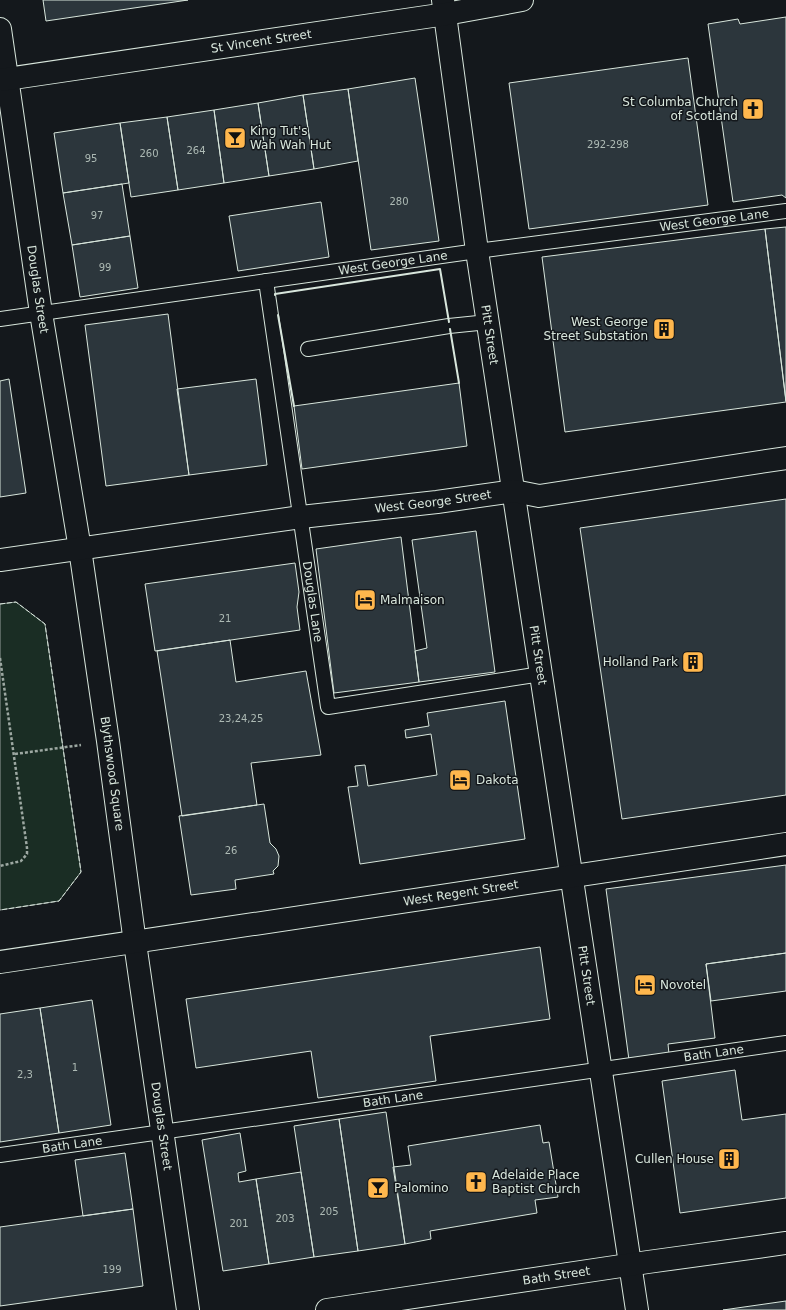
<svg xmlns="http://www.w3.org/2000/svg" width="786" height="1310" font-family="'DejaVu Sans',sans-serif">
<style>
.green{fill:#1a2d24;stroke:#939e99}
.building{fill:#2c363c;stroke:#d8e6dc}
.lines{fill:none;stroke-linecap:round;stroke-linejoin:round}
.lane-casing{stroke:#d8e6dc;stroke-width:16}
.street-casing{stroke:#d8e6dc;stroke-width:24}
.secondary-casing{stroke:#d8e6dc;stroke-width:24}
.path{stroke:#9da8a2;stroke-width:2.5;stroke-dasharray:3 2;stroke-linecap:butt}
.lane{stroke:#14181c;stroke-width:14}
.street{stroke:#14181c;stroke-width:22}
.secondary{stroke:#14181c;stroke-width:22}
.fence{stroke:#d8e6dc;stroke-width:1;stroke-dasharray:5 2;stroke-linecap:butt}
.wall{stroke:#d8e6dc;stroke-width:2}
.labels{text-anchor:middle;stroke-width:3;stroke-linejoin:round;paint-order:stroke}
.number-label{font-size:10px;fill:#adbab4}
.street-label{font-size:12px;fill:#d8e6dc;stroke:#14181c}
.poi-label{font-size:12px;fill:#d8e6dc;stroke:#14181c;text-anchor:start}
</style>
<rect width="100%" height="100%" fill="#14181c"/>
<path class="green" d="M16,602L45,624L81,872L59,901L0,910V604Z"/>
<path class="building" d="M43,0H188L46,21Z
M786,17V198L782,195L733,202L708,24L738,19L740,24Z
M688,58L708,205L529,229L509,83Z
M415,78L439,241L371,250L348,89Z
M348,89L358,161L314,169L303,95Z
M303,95L314,169L269,176L258,103Z
M258,103L269,176L224,183L214,110Z
M214,110L224,183L178,190L167,117Z
M167,117L178,190L131,197L120,123Z
M120,123L129,183L63,193L54,133Z
M122,184L130,236L72,245L63,193Z
M321,202L329,257L238,271L229,216Z
M786,227V401L765,229Z
M765,229L786,402L565,432L542,257Z
M130,236L138,288L80,297L72,245Z
M168,314L189,475L106,486L85,325Z
M9,379L26,493L0,497V381Z
M256,379L267,465L189,475L177,389Z
M459,383L467,446L302,469L294,406Z
M786,499V795L622,819L580,528Z
M476,531L495,672L419,682L415,651L427,648L412,540Z
M401,537L419,682L334,693L316,549Z
M295,563L299,592L297,607L300,630L155,651L145,584Z
M230,640L236,682L306,671L321,755L251,763L257,805L182,816L157,651Z
M505,701L525,839L360,864L348,787L358,786L355,766L365,765L368,786L437,775L431,734L406,738L405,730L429,726L427,713Z
M264,804L270,843L276,849L279,856L278,866L273,871L274,874L235,880L236,889L191,895L179,816Z
M786,865V953L706,964L715,1038L668,1044L669,1054L629,1060L606,889Z
M540,947L550,1019L430,1036L436,1081L318,1098L311,1051L196,1068L186,999Z
M786,953V991L711,1001L706,964Z
M92,1000L111,1125L59,1133L40,1008Z
M40,1008L59,1133L0,1142V1014Z
M735,1070L742,1120L786,1114V1198L680,1213L662,1081Z
M386,1112L405,1244L358,1251L339,1119Z
M339,1119L358,1251L314,1257L294,1126Z
M540,1125L543,1143L549,1142L558,1197L535,1200L537,1213L430,1231L431,1239L405,1244L393,1167L411,1165L408,1146Z
M240,1133L246,1171L238,1173L239,1182L256,1179L269,1264L223,1271L202,1140Z
M125,1153L133,1209L83,1216L75,1160Z
M301,1172L314,1257L269,1264L256,1179Z
M133,1209L143,1286L0,1306V1227Z
M786,1301V1310H723Z"/>
<g class="lines">
<g class="lane-casing">
<g id="lane">
<path id="s1" d="M266,281L328,707L541,674"/>
<path id="s2" d="M0,319L477,251L786,211"/>
<path d="M308,349L449,326L488,322"/>
<path id="s3" d="M0,1155L786,1043"/>
</g>
</g>
<g class="street-casing">
<g id="street">
<path id="s4" d="M443,0L477,251L637,1310"/>
<path id="s5" d="M0,29L41,313L80,549L108,741L135,943L188,1310"/>
<path id="s6" d="M0,80L446,14L522,0"/>
<path id="s7" d="M0,560L301,517L437,502L514,491L539,496L786,458"/>
<path id="s8" d="M0,962C262,925 524,882 786,844"/>
</g>
</g>
<g class="secondary-casing">
<g id="secondary">
<path id="s9" d="M327,1310L648,1262L786,1243"/>
</g>
</g>
<path class="path" d="M0,658L27,848V854L21,861L0,866
M15,754L81,745"/>
<use href="#lane" class="lane"/>
<use href="#street" class="street"/>
<use href="#secondary" class="secondary"/>
<path class="fence" d="M0,604L16,602L45,624L81,872L59,901L0,910"/>
<path class="wall" d="M275,295V294L440,269L449,322
M278,315L294,406
M450,329L459,383"/>
</g>
<defs>
<g id="church-square" transform="scale(1.15)"><rect x="-9" y="-9" width="18" height="18" rx="4" fill="#ffb74d" stroke="#14181c"/><path d="M-1.2-6h2.4v3.5h3.3v2.4h-3.3V6h-2.4V-.1h-3.3v-2.4h3.3Z" fill="#111"/></g>
<g id="bar-square" transform="scale(1.15)"><rect x="-9" y="-9" width="18" height="18" rx="4" fill="#ffb74d" stroke="#14181c"/><path d="M-6-5H6L.8 .8V4.5H3.5V6h-7V4.5H-.8V.8Z" fill="#111"/></g>
<g id="building-square" transform="scale(1.15)"><rect x="-9" y="-9" width="18" height="18" rx="4" fill="#ffb74d" stroke="#14181c"/><path d="M-4-6H4V6H1V3H-1V6H-4ZM-2.5-4.3h1.7v1.8h-1.7ZM.8-4.3h1.7v1.8H.8ZM-2.5-1h1.7V.8h-1.7ZM.8-1h1.7V.8H.8Z" fill="#111"/></g>
<g id="hotel-square" transform="scale(1.15)"><rect x="-9" y="-9" width="18" height="18" rx="4" fill="#ffb74d" stroke="#14181c"/><path d="M-6-4.5h1.5V1H6V5H4.5V3h-9V5H-6ZM-4 0a1.8 1.8 0 1 1 3.6 0ZM.5 0V-2.5h3Q6-2.5 6 0Z" fill="#111"/></g>
</defs>
<g fill-rule="evenodd">
<use href="#church-square" x="753" y="109"/>
<use href="#bar-square" x="235" y="138"/>
<use href="#building-square" x="664" y="329"/>
<use href="#hotel-square" x="365" y="600"/>
<use href="#building-square" x="693" y="662"/>
<use href="#hotel-square" x="460" y="780"/>
<use href="#hotel-square" x="645" y="985"/>
<use href="#building-square" x="729" y="1159"/>
<use href="#church-square" x="476" y="1182"/>
<use href="#bar-square" x="378" y="1188"/>
</g>
<g class="labels">
<g class="number-label">
<text x="608" y="148">292-298</text>
<text x="196" y="154">264</text>
<text x="149" y="157">260</text>
<text x="91" y="162">95</text>
<text x="399" y="205">280</text>
<text x="97" y="219">97</text>
<text x="105" y="271">99</text>
<text x="225" y="622">21</text>
<text x="241" y="722">23,24,25</text>
<text x="231" y="854">26</text>
<text x="75" y="1071">1</text>
<text x="25" y="1078">2,3</text>
<text x="329" y="1215">205</text>
<text x="285" y="1222">203</text>
<text x="239" y="1227">201</text>
<text x="112" y="1273">199</text>
</g>
<g class="street-label">
<text dy="4" stroke="none"><textPath href="#s6" startOffset="264">St Vincent Street</textPath></text>
<text dy="4" stroke="none"><textPath href="#s2" startOffset="721">West George Lane</textPath></text>
<text dy="4" stroke="none"><textPath href="#s2" startOffset="397">West George Lane</textPath></text>
<text dy="4" stroke="none"><textPath href="#s5" startOffset="263">Douglas Street</textPath></text>
<text dy="4" stroke="none"><textPath href="#s4" startOffset="338">Pitt Street</textPath></text>
<text dy="4" stroke="none"><textPath href="#s7" startOffset="437">West George Street</textPath></text>
<text dy="4" stroke="none"><textPath href="#s1" startOffset="324">Douglas Lane</textPath></text>
<text dy="4" stroke="none"><textPath href="#s4" startOffset="662">Pitt Street</textPath></text>
<text dy="4" stroke="none"><textPath href="#s5" startOffset="753">Blythswood Square</textPath></text>
<text dy="4" stroke="none"><textPath href="#s8" startOffset="466">West Regent Street</textPath></text>
<text dy="4" stroke="none"><textPath href="#s4" startOffset="986">Pitt Street</textPath></text>
<text dy="4" stroke="none"><textPath href="#s3" startOffset="721">Bath Lane</textPath></text>
<text dy="4" stroke="none"><textPath href="#s3" startOffset="397">Bath Lane</textPath></text>
<text dy="4" stroke="none"><textPath href="#s5" startOffset="1109">Douglas Street</textPath></text>
<text dy="4" stroke="none"><textPath href="#s3" startOffset="73">Bath Lane</textPath></text>
<text dy="4" stroke="none"><textPath href="#s9" startOffset="232">Bath Street</textPath></text>
</g>
<g class="poi-label">
<text x="738" y="106" text-anchor="end">St Columba Church<tspan x="738" dy="14">of Scotland</tspan></text>
<text x="250" y="135">King Tut's<tspan x="250" dy="14">Wah Wah Hut</tspan></text>
<text x="648" y="326" text-anchor="end">West George<tspan x="648" dy="14">Street Substation</tspan></text>
<text x="380" y="604">Malmaison</text>
<text x="678" y="666" text-anchor="end">Holland Park</text>
<text x="476" y="784">Dakota</text>
<text x="660" y="989">Novotel</text>
<text x="714" y="1163" text-anchor="end">Cullen House</text>
<text x="492" y="1179">Adelaide Place<tspan x="492" dy="14">Baptist Church</tspan></text>
<text x="394" y="1192">Palomino</text>
</g>
</g>
</svg>
